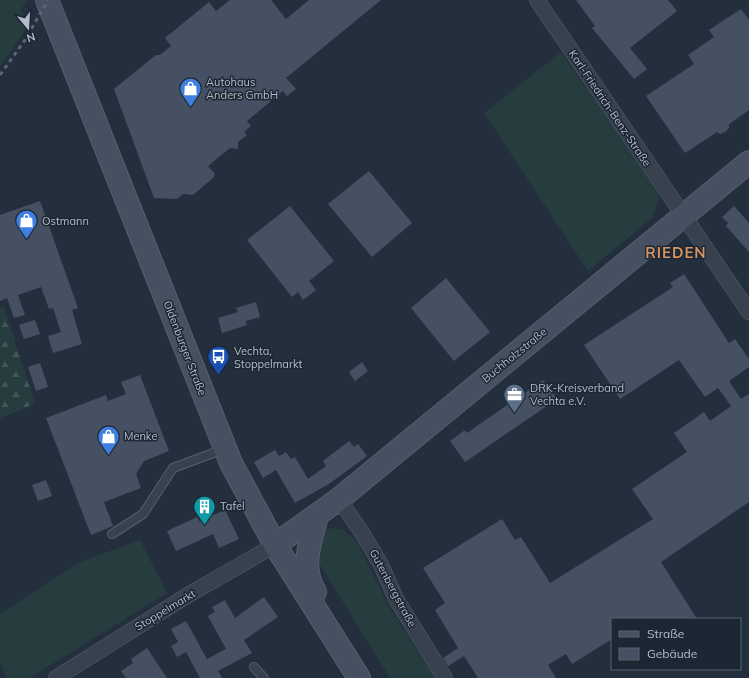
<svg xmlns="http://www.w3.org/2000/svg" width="749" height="678" font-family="Mulish,sans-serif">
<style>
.grass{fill:#263c3f}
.forest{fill:url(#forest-firs)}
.building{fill:#455162}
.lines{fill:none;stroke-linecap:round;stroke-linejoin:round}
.lane-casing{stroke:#565f6c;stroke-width:10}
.street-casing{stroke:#565f6c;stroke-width:16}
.secondary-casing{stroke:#565f6c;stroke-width:24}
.lane{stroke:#38414e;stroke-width:8}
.street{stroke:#38414e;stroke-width:15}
.secondary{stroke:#465061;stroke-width:22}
.rail{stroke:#5a6575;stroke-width:3;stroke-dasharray:4 4;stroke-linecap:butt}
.labels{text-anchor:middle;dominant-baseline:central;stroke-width:3;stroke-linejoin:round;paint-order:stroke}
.poi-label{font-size:11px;fill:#b4bcc9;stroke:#1d2633;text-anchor:start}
.street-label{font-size:11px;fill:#b4bcc9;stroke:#1d2633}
.district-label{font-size:15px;font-weight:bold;letter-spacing:1px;fill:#d59563;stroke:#1d2633}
</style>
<defs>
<pattern id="forest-firs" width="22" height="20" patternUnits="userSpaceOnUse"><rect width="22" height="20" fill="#263c3f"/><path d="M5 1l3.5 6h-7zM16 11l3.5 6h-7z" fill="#435659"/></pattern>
</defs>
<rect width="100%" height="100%" fill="#242f3e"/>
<path class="grass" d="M0,0H28L20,10L29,25L0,67Z
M561,52L660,195L653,217L588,271L484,113Z
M333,528L342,529L356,540L391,610L436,678H390L317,560C317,546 316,531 333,528Z
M140,540L167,593L30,678H7L0,662V614L80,562Z"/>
<path class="forest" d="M4,307L35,404L0,418V308Z"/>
<path class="building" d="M230,0H271L286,19L309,0H381L286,78L296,89L287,96L283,91L247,121L251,126L244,132L247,135L238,142V149L230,148L208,166L215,174L213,178L193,195L183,194L177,199L154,198L114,89L156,55H160L171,46L165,38L209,2L216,11Z
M576,0H668L677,11L630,48L647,69L634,79L592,28L595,26Z
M741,9L749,20V110L729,124V128L725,132L720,134L717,132L685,153L646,96L694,64L688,55L714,37L709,30Z
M369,171L412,223L372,257L328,204Z
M40,201L78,308L72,310L82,344L53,353L48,336L61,332L53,308L49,309L41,287L18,295L25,315L14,318L7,298L0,301V215Z
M290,206L334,261L309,281L316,290L303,300L298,292L292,297L247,240Z
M734,206L749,223V252L726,226L728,223L722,217Z
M684,274L729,343L735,339L749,359V367L729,381L741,399L749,394V502L661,562L697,619H612V639L572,664L566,654L548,665L556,678H478L464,656L448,666L443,658L458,648L435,610L445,603L423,568L502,519L515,540L521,537L550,583L653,519L632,489L687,452L674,433L704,412L710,421L731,406L718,388L705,397L679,360L620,399L584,345L673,287L670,283Z
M446,278L490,332L454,361L411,308Z
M256,302L260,317L246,321L247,325L222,333L218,318L238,312L236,308Z
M35,320L40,334L24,339L19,325Z
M362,362L368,371L355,381L349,372Z
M40,363L48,387L36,391L28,367Z
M140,375L169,451L144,461L136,474L141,488L104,502L113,526L91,535L46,418L106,395L108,401L126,394L121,382Z
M543,380L557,399L465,462L450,441L465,430L467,433Z
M349,441L354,447L358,444L367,456L329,484L295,503L276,470L263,478L254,462L275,450L279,456L286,452L291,459L295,457L308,479L326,466L323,461Z
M46,480L52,496L38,501L32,485Z
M225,510L239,539L219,548L213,534L176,551L167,531L197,517L199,521Z
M264,597L278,617L244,640L252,653L218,671L222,678H200L186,652L177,657L171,646L178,642L171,629L186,621L207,659L226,649L208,616L215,612L212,607L225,600L235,618Z
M147,648L167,678H126L121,671L133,663L131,659Z"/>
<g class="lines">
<defs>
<path id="lane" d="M112,534L143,514L173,468L224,449
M254,667L264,678"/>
<path id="street" d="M537,0L749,312
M339,499L364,536L381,565L396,599L445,678
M56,678L188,595L275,545"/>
<path id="secondary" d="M47,0L231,463L275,545L359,678
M275,545L339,499L749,162
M315,592C300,566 310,544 317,516"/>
</defs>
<use href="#lane" class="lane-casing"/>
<use href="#street" class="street-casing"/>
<use href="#secondary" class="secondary-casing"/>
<use href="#lane" class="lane"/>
<use href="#street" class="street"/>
<use href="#secondary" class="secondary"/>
<path class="rail" d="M0,75L25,40L48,0"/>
</g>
<defs>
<symbol id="shop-pin" viewBox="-11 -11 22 30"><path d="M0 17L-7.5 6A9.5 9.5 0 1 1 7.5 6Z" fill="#3f7fe0" stroke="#1d2633"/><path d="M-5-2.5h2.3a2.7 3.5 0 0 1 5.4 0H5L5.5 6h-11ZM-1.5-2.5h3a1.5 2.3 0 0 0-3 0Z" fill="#fff"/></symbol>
<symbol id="bus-pin" viewBox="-11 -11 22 30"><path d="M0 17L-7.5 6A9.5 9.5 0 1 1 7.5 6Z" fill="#1a4fb4" stroke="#1d2633"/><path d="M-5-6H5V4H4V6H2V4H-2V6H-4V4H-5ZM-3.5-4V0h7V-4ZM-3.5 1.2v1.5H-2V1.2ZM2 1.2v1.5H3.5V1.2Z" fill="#fff"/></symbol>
<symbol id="office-pin" viewBox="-11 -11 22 30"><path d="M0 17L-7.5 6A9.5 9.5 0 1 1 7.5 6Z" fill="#5c6f8a" stroke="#1d2633"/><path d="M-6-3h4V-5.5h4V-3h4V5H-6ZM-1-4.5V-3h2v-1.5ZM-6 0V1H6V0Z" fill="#fff"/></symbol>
<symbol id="building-pin" viewBox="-11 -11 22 30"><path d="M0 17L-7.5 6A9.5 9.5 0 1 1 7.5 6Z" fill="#0f9aa8" stroke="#1d2633"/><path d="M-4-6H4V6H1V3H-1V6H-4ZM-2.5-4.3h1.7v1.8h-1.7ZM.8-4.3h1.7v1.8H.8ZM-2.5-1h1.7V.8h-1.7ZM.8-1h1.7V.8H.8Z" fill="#fff"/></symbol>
</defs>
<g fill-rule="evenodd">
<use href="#shop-pin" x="178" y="76" width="25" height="34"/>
<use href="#shop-pin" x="14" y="208" width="25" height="34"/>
<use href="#bus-pin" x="206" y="344" width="25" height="34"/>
<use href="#office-pin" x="502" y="382" width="25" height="34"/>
<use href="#shop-pin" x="96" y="424" width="25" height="34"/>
<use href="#building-pin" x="192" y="494" width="25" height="34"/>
</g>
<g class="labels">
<g class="poi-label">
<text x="206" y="82">Autohaus<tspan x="206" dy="13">Anders GmbH</tspan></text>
<text x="42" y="221">Ostmann</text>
<text x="234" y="351">Vechta,<tspan x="234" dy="13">Stoppelmarkt</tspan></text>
<text x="530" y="388">DRK-Kreisverband<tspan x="530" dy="13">Vechta e.V.</tspan></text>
<text x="124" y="436">Menke</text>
<text x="220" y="506">Tafel</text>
</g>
<g class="street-label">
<text transform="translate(610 108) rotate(56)">Karl-Friedrich-Benz-Straße</text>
<text transform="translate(185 348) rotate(69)">Oldenburger Straße</text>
<text transform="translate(514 355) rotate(-39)">Buchholzstraße</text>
<text transform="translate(393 588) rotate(62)">Gutenbergstraße</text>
<text transform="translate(165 610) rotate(-31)">Stoppelmarkt</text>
</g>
<g class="district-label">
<text x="676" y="252">RIEDEN</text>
</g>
</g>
<rect x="611" y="618" width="130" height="52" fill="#1d2633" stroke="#59626f"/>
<rect x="619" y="631" width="20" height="6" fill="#465061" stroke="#59626f"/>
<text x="647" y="638" font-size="12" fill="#b4bcc9">Straße</text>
<rect x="619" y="648" width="20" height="12" fill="#455162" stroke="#59626f"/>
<text x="647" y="658" font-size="12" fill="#b4bcc9">Gebäude</text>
<g transform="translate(28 28) rotate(162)" stroke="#1d2633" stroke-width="3" paint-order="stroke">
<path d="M0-3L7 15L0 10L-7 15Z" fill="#b4bcc9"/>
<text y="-6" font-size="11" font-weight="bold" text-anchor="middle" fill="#b4bcc9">N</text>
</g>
</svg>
